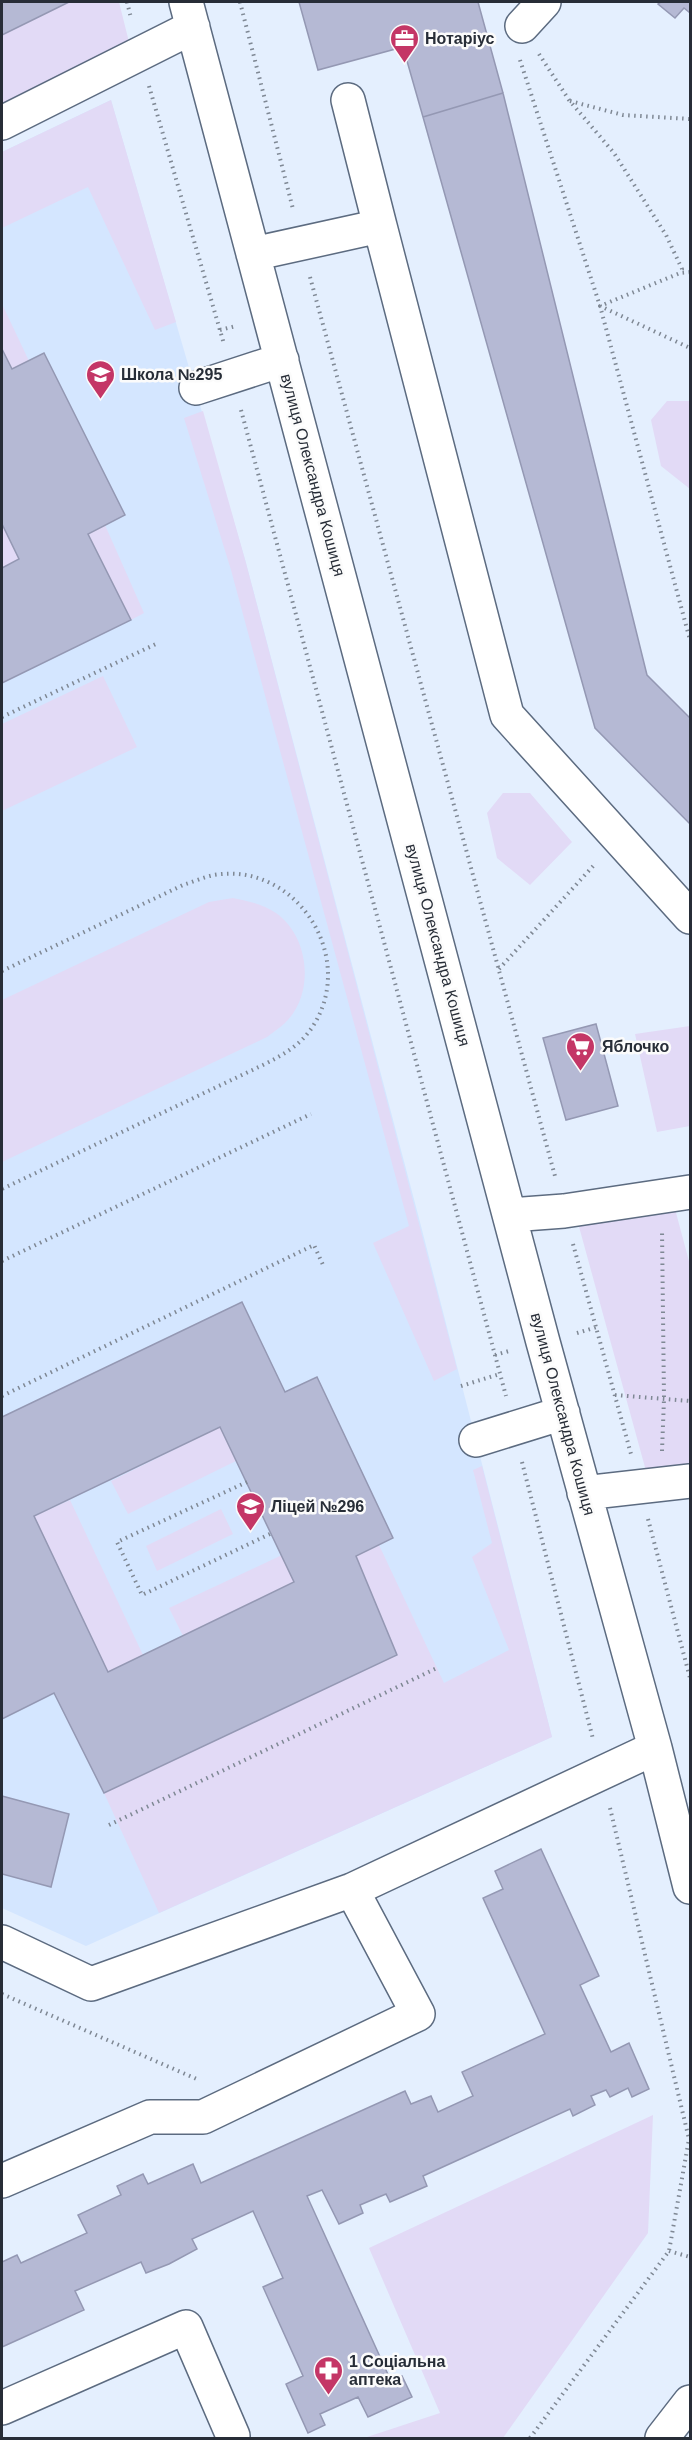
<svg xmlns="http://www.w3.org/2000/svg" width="692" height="2440" font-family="Arial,sans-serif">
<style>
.built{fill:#d4e6ff}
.green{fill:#e2daf6}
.building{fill:#b5b9d4;stroke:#9498b3;stroke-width:1.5;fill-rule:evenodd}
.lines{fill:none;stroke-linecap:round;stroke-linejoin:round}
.minor-casing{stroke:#5c6b80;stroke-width:36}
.path{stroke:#7f8894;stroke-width:4;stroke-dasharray:1.5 4.5;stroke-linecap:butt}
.minor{stroke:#fff;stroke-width:33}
.labels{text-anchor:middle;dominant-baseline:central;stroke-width:5;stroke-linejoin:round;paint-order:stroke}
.poi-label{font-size:16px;font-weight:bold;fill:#272d37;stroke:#fbfbfb;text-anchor:start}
.street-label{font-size:16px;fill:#272d37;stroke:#fbfbfb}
</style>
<rect width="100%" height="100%" fill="#e4effe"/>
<path class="built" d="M111,100L246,563L420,1222L552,1737L86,1946L2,1908V152Z"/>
<path class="green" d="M69,2H119L130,46L2,111V35Z
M111,100L176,322L155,330L88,187L2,228V152Z
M2,304L29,361L12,369L2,349Z
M667,401H690V489L661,466L651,420Z
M203,411L246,563L457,1369L434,1381L373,1243L409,1226L231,570L184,418Z
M105,525L144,613L131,620L88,534Z
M3,526L19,559L2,568V527Z
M103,676L137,747L2,811V724Z
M503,793H530L572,842L530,885L497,858L487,813Z
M233,898C248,901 262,904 276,913C310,937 315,994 285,1023C280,1028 273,1032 267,1037L2,1162V1000L209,902Z
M690,1026V1126L657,1132L635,1034Z
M675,1209L690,1265V1467L646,1471L578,1223Z
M220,1427L236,1461L128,1514L111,1481Z
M482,1466L552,1737L159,1913L104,1793L356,1556L379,1545L444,1683L509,1650L472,1557L492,1543L473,1470Z
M70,1500L143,1655L108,1672L34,1516Z
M221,1509L233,1534L157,1571L146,1546Z
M282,1555L294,1582L183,1636L169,1608Z
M653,2115L648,2233L503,2438H364L440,2413L369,2248Z"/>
<path class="building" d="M2,2H69L2,35Z
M299,2H478L503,93L423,117L403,47L318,70Z
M661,2H690V13L684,8L675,18L658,4Z
M503,93L647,675L690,718V824L595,728L423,117Z
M2,349L12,369L44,353L125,515L88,534L131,620L2,683V568L19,559L2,524Z
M596,1024L618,1106L566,1120L543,1038Z
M242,1302L285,1392L317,1377L393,1538L356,1556L397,1655L104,1793L54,1693L2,1719V1417ZM220,1427L294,1582L108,1672L34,1516Z
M2,1796L69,1814L51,1887L2,1874Z
M541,1849L599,1976L580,1985L611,2052L629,2043L649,2089L632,2097L628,2088L610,2097L606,2090L591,2096L595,2105L573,2116L570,2109L423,2176L427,2186L390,2202L386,2194L360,2205L363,2213L339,2224L322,2190L307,2196L391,2381L402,2376L412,2397L368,2417L358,2397L320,2414L325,2425L308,2433L286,2384L303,2376L263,2287L283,2278L253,2211L192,2239L197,2249L169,2264L146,2273L141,2262L75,2291L84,2310L2,2347V2262L17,2255L21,2263L87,2233L78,2215L121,2195L117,2186L143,2174L148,2184L193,2164L201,2183L405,2091L411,2104L431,2096L438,2112L473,2096L462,2072L545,2034L483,1898L503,1889L495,1871Z"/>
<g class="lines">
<defs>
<path id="minor" d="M186,2L543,1342L655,1748L690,1887
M522,26L544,2
M348,100L380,226
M2,123L193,27
M253,254L380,226L507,715L690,917
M196,388L282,360
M510,1215L564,1211L690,1192
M476,1440L563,1413
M584,1493L690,1481
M2,1942L91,1984L352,1890L655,1748
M2,2181L150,2117H203L418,2014L352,1890
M2,2408L186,2327L233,2436
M662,2438L690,2402"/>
</defs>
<use href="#minor" class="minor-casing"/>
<path class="path" d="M127,2L131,18
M240,2L293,209
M539,54L569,100L614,153L666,235L682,269L680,273
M520,60L600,306L690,640
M149,86L224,344
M570,101L623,115L690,119
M690,272L680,273L600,306L690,348
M310,277L555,1176
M220,330L236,326
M241,410L506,1396
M2,717L158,643
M499,969L595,864
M2,971L183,885C193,882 204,877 214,875C295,861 358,956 313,1026C301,1045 283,1055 263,1065L2,1189
M573,1244L631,1454
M2,1261L311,1114
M577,1333L597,1327
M495,1355L509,1351
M461,1386L500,1374
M615,1395L690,1401
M2,1396L314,1245L323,1265
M662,1451L664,1399L662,1230
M522,1462L593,1739
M247,1482L117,1542L142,1595L272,1533
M648,1519L690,1678
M610,1808L689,2139
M109,1825L437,1668
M2,1994L199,2080
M669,2251L690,2257
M530,2438L669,2251L689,2139"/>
<use href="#minor" class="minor"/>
</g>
<defs>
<symbol id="office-pin" viewBox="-11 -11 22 30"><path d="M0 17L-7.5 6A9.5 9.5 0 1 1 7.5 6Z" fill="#c43666" stroke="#fbfbfb"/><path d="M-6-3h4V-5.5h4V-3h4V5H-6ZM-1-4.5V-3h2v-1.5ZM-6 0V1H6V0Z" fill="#fff"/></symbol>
<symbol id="school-pin" viewBox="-11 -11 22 30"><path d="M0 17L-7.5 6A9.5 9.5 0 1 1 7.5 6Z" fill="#c43666" stroke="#fbfbfb"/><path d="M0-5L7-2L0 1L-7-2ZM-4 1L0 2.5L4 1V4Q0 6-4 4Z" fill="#fff"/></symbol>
<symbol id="supermarket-pin" viewBox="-11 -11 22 30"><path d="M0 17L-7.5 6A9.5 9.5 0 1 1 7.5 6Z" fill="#c43666" stroke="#fbfbfb"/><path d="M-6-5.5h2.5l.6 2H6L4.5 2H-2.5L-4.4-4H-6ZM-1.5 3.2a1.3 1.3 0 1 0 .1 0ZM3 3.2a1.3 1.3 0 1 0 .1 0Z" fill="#fff"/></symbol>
<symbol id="pharmacy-pin" viewBox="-11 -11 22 30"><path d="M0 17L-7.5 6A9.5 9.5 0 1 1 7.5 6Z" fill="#c43666" stroke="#fbfbfb"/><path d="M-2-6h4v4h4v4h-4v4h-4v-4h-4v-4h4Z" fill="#fff"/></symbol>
</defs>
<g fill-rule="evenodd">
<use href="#office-pin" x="388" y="22" width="33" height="45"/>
<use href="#school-pin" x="84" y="358" width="33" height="45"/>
<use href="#supermarket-pin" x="564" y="1030" width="33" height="45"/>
<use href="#school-pin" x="234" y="1490" width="33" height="45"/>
<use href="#pharmacy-pin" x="312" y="2354" width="33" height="45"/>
</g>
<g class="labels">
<g class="poi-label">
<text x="425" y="38">Нотаріус</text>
<text x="121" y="374">Школа №295</text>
<text x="602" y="1046">Яблочко</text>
<text x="271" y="1506">Ліцей №296</text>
<text x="349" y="2361">1 Соціальна<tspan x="349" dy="18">аптека</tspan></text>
</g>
<g class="street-label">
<text transform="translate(313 475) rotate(75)">вулиця Олександра Кошиця</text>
<text transform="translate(438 945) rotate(75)">вулиця Олександра Кошиця</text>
<text transform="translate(563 1414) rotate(75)">вулиця Олександра Кошиця</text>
</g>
</g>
<rect width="692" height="2440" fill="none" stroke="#272d37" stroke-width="6"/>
</svg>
